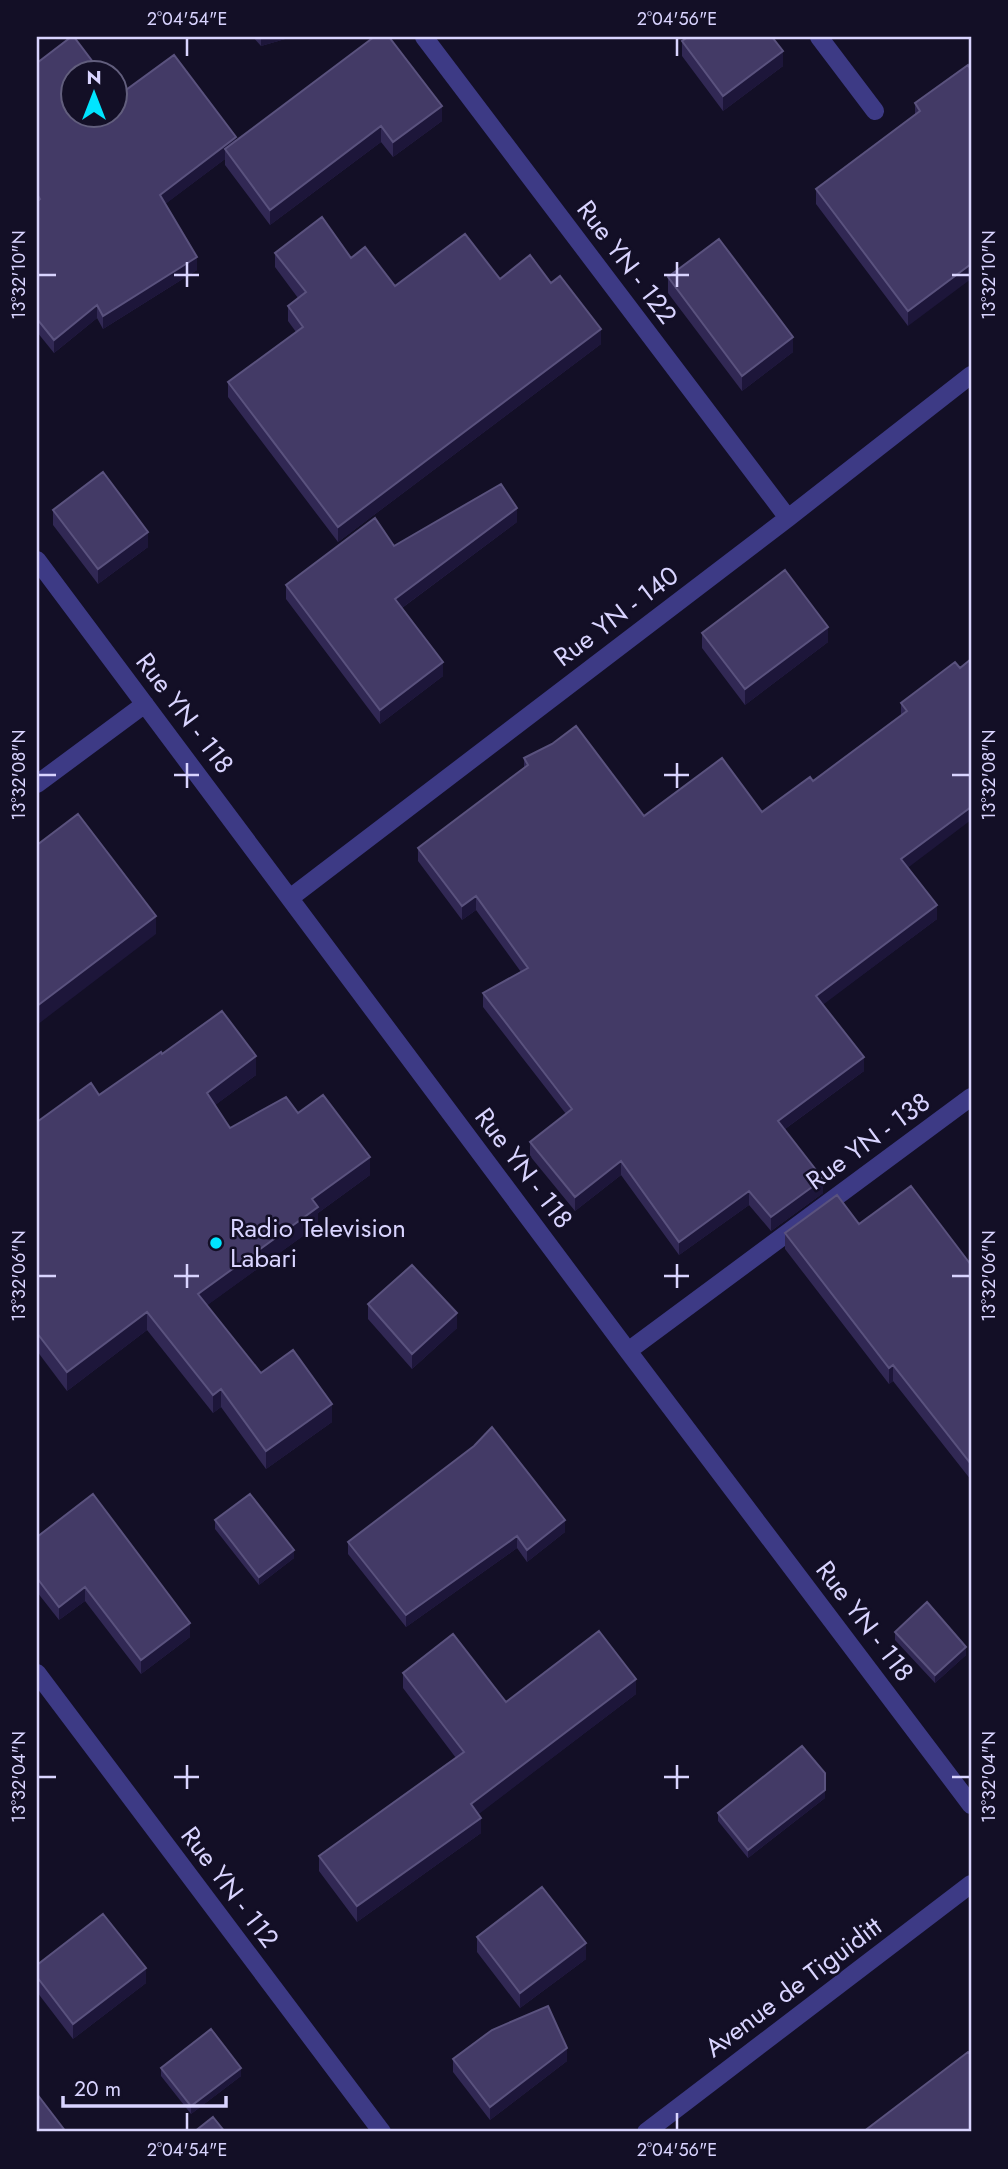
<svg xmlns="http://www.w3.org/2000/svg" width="1008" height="2169" font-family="Jost,sans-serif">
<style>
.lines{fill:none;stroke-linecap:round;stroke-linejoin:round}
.street{stroke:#3d3a85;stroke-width:18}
.wall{fill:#312854}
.shaded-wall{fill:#1d163a}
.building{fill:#433a66;stroke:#5a527e;stroke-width:2}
.ticks{fill:none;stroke:#d9d4ff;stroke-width:2.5}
.poi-dot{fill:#00e5ff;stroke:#130f26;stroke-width:2.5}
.labels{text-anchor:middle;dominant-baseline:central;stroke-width:5;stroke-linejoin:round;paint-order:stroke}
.street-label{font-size:26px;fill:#d9d4ff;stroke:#130f26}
.poi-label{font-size:26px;fill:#d9d4ff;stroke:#130f26;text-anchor:start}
.neatline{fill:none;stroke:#d9d4ff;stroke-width:2.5}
.ticks-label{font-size:18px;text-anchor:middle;fill:#d9d4ff}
</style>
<rect width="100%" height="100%" fill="#130f26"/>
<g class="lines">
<path class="street" d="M424,37L788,518
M819,37L875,111
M37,560L628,1351L971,1805
M37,784L145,704
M290,898L788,518L971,375
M628,1351L971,1097
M37,1673L382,2132
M646,2132L971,1884"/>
</g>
<path class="wall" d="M253,37H292L261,46Z
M682,41L783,66L723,111L682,56Z
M37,63L236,141L442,121L393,157L381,142L270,225L225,165V159L165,204L197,270L103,329L97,318L54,353L37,332Z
M968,65L908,326L816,204V189L915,116V103Z
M275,253L351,258L395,286L500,279L551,283L601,344L338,542L228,397V382L296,332L288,321V306L298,298L275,267Z
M668,277L793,352L742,391L668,293Z
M53,510L148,547L98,584L53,525Z
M517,522L402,608L443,676L380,724L286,599V585L394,546Z
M702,633L828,642L745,705L702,648Z
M955,662L908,868L937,919L823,1004L864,1071L785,1129L823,1193L771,1231L749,1205L679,1255L621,1175L575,1211L530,1156V1142L566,1114L483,1007V993L521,972L476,910L462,920L418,861V848L524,768V758L644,816L762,812L813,781L901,716V703Z
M162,1054L256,1075L215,1105L230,1128L298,1113L370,1175L318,1213V1225L207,1305L261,1373L332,1422L266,1469L221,1407L213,1413L147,1330L67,1391L37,1351V1122L99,1095Z
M859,1224L971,1265V1480L893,1381L889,1384L785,1249V1233Z
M368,1304L457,1328L412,1369L368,1319Z
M215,1520L294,1558L259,1585L215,1529Z
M565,1532L527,1562L517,1548L406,1627L348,1554V1542Z
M37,1537L190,1637L141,1674L85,1601L59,1620L37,1592Z
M895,1632L966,1655L935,1683L895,1640Z
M403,1673L506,1702L636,1694L478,1814L481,1833L357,1922L319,1871V1856L456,1758L403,1688Z
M825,1798L748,1858L718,1821V1813Z
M477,1937L586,1959L520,2008L477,1952Z
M37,1965L146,1983L73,2039L37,1992Z
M453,2059L567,2061L490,2120L453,2072Z
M161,2068L241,2076L191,2114L161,2076Z"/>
<path class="shaded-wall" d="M261,37H292L261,46Z
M783,51V66L723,111V96Z
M442,106V121L393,157V142Z
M381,126V142L270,225V210Z
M236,137V150L225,149V159L160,208V195Z
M197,257V270L103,329V316Z
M971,264V279L908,326V311Z
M97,305V318L54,353V340Z
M601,329V344L338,542V527Z
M793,337V352L742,391V376Z
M517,508V522L395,613V599Z
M148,532V547L98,584V569Z
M828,627V642L745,705V689Z
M443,662V676L380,724V710Z
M971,807V820L901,873V859Z
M476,896V910L462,920V906Z
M937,905V919L816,1010V996Z
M156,916V934L37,1025V1006Z
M256,1056V1075L207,1111V1093Z
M864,1057V1071L778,1134V1121Z
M370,1157V1175L318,1213V1225L198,1312V1294L312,1199Z
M621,1161V1175L575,1211V1197Z
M823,1179V1193L771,1231V1217Z
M749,1191V1205L679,1255V1242Z
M147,1312V1330L67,1391V1372Z
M457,1313V1328L412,1369V1354Z
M893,1365V1381L889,1384V1368Z
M221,1389V1407L213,1413V1395Z
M332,1404V1422L266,1469V1451Z
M565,1520V1532L527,1562V1550Z
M517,1536V1548L406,1627V1615Z
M294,1550V1558L259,1585V1577Z
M85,1587V1601L59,1620V1607Z
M190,1623V1637L141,1674V1660Z
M966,1647V1655L935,1683V1675Z
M636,1679V1694L471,1820V1804Z
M825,1790V1798L748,1858V1850Z
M481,1818V1833L357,1922V1906Z
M586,1943V1959L520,2008V1993Z
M146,1968V1983L73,2039V2024Z
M567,2048V2061L490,2120V2107Z
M241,2068V2076L191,2114V2106Z"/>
<path class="building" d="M71,37H74L102,74H74V116H116V91L119,95L174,55L236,137L160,195L197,257L103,316L97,305L54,340L37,319V202L40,199L37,194V63Z
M374,37H389L442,106L393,142L381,126L270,210L225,149Z
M688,37H772L783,51L723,96L682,41Z
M968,65L971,70V264L908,311L816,189L920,111L915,103Z
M322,217L351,258L365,247L395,286L465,234L500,279L530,255L551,283L560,276L601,329L338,527L228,382L303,327L288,306L306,292L275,253Z
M719,239L793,337L742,376L668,277Z
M103,472L148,532L98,569L53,510Z
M501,484L517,508L395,599L443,662L380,710L286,585L375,518L394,546Z
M785,570L828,627L745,689L702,633Z
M971,659V807L901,859L937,905L816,996L864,1057L778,1121L823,1179L771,1217L749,1191L679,1242L621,1161L575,1197L530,1142L572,1109L483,993L528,968L476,896L462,906L418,848L528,765L524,758L552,744L576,726L644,816L722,758L762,812L810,777L813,781L907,711L901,703L955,662L960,668Z
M78,814L156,916L37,1006V845Z
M222,1011L256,1056L207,1093L230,1128L286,1097L298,1113L323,1095L370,1157L312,1199L318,1207L198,1294L261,1373L293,1350L332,1404L266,1451L221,1389L213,1395L147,1312L67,1372L37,1333V1122L91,1083L99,1095L161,1052L162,1054Z
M911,1186L971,1265V1464L893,1365L889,1368L785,1233L837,1195L859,1224Z
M412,1265L457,1313L412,1354L368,1304Z
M492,1427L565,1520L527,1550L517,1536L406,1615L348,1542L474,1446Z
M93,1494L190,1623L141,1660L85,1587L59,1607L37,1578V1537Z
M250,1494L294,1550L259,1577L215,1520Z
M927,1602L966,1647L935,1675L895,1632Z
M599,1631L636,1679L471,1804L481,1818L357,1906L319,1856L464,1752L403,1673L453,1634L506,1702Z
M802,1746L825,1773V1790L748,1850L718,1813Z
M542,1887L586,1943L520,1993L477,1937Z
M103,1914L146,1968L73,2024L37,1977V1965Z
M548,2006L567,2048L490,2107L453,2059L492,2030Z
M211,2029L241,2068L191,2106L161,2068Z
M968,2052L971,2055V2132H863Z
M37,2094L66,2132H37Z
M213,2117L225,2132H194Z"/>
<path class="ticks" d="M187,38V56M677,38V56M187,262V287M677,262V287M38,275H56M174,275H199M664,275H689M952,275H970M187,763V788M677,763V788M38,775H56M174,775H199M664,775H689M952,775H970M187,1264V1288M677,1264V1288M38,1276H56M174,1276H199M664,1276H689M952,1276H970M187,1765V1789M677,1765V1789M38,1777H56M174,1777H199M664,1777H689M952,1777H970M187,2113V2130M677,2113V2130"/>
<circle class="poi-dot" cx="216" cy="1243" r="7"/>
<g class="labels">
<g class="street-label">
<text transform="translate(627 262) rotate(53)">Rue YN - 122</text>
<text transform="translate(616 616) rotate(-37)">Rue YN - 140</text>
<text transform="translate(185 713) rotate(53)">Rue YN - 118</text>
<text transform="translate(868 1141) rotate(-36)">Rue YN - 138</text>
<text transform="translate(524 1168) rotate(53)">Rue YN - 118</text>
<text transform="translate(865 1621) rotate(53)">Rue YN - 118</text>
<text transform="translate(230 1887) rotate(53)">Rue YN - 112</text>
<text transform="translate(793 1987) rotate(-37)">Avenue de Tiguiditt</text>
</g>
<g class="poi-label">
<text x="230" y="1228">Radio Television<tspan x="230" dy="30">Labari</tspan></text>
</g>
</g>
<rect width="1008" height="2169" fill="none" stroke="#130f26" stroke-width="77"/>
<g transform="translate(94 94)"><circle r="33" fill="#130f26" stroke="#625e7d" stroke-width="2"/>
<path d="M0-5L12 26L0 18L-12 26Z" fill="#00e5ff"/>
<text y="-10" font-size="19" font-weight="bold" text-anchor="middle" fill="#d9d4ff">N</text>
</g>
<path d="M63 2096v10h163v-10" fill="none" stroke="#d9d4ff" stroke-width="3.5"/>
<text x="74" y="2096" font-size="21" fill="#d9d4ff" stroke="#130f26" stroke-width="5" paint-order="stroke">20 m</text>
<rect x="38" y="38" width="932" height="2092" class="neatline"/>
<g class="ticks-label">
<text x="187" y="25">2°04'54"E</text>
<text x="677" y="25">2°04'56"E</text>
<text transform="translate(19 275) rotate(-90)" y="6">13°32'10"N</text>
<text transform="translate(989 275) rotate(-90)" y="6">13°32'10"N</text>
<text transform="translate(19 775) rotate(-90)" y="6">13°32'08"N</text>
<text transform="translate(989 775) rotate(-90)" y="6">13°32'08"N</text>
<text transform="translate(19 1276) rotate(-90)" y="6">13°32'06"N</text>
<text transform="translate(989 1276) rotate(-90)" y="6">13°32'06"N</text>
<text transform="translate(19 1777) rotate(-90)" y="6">13°32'04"N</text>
<text transform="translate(989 1777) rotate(-90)" y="6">13°32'04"N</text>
<text x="187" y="2156">2°04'54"E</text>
<text x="677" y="2156">2°04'56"E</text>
</g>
</svg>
